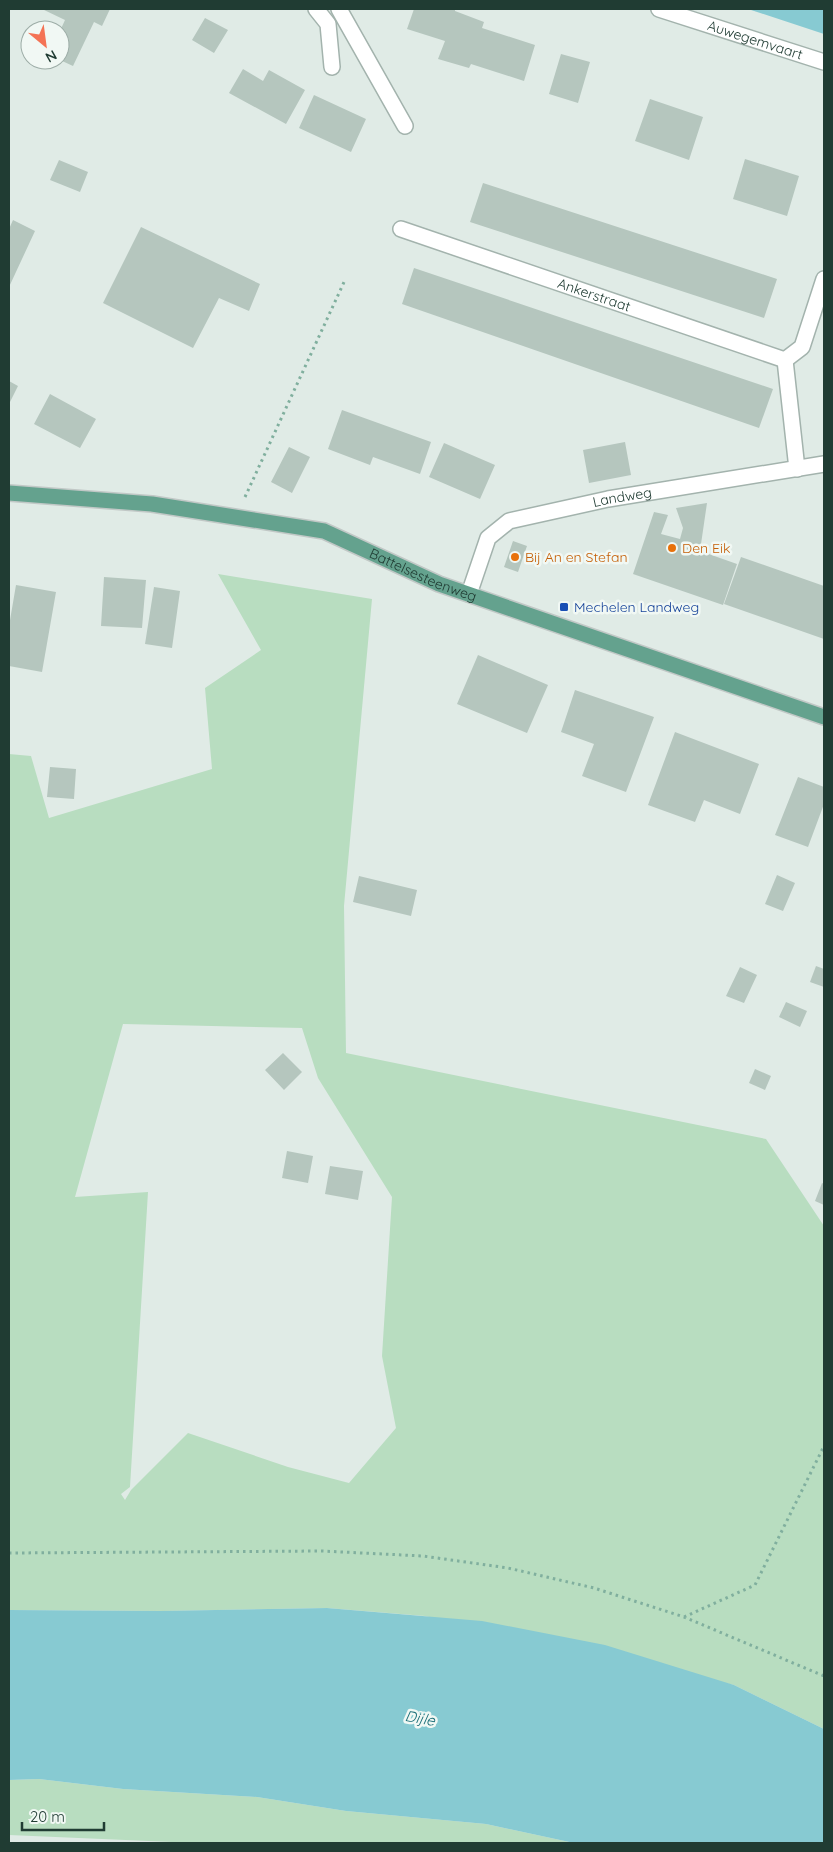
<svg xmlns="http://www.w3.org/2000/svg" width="833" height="1852" font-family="Quicksand,sans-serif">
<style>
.green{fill:#b8ddc0;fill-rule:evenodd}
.water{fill:#87cad2}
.building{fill:#b5c6be}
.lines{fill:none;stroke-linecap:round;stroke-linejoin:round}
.minor-casing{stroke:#a3b3ad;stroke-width:18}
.major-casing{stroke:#c1c8c6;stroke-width:18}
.path{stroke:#80af9e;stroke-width:3;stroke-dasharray:2.5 4;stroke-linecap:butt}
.minor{stroke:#fff;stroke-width:15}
.major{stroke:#64a28e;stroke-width:15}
.food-dot{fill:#e8710a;stroke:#f1f8f4;stroke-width:2}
.transit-dot{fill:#1a4fb4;stroke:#f1f8f4;stroke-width:2}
.labels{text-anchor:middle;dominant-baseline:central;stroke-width:5;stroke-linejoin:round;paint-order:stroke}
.street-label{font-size:14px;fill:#203c33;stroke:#f1f8f4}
.food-label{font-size:14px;fill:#c56008;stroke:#f1f8f4;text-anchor:start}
.transit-label{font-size:14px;fill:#164399;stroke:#f1f8f4;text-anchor:start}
.water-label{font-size:15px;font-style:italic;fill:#1a6e78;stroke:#f1f8f4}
</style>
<rect width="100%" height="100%" fill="#e0ebe6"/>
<path class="green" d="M218,574L372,599L344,906L346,1053L766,1139L824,1226V1729L734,1685L425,1616L327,1608L163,1611L9,1610V754L31,756L49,818L212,769L205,688L261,650ZM123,1024L302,1028L318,1078L392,1197L382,1356L396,1428L349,1483L288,1467L188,1433L131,1490L125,1500L121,1494L130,1487L148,1192L75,1197Z
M39,1779L123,1789L257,1797L346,1811L486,1824L574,1843H195L9,1835V1780Z"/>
<path class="water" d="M748,9H824V34Z
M327,1608L482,1621L605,1645L734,1685L824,1729V1843H574L486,1824L346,1811L257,1797L123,1789L39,1779L9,1780V1610L161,1611Z"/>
<path class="building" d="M42,9H110L102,26L94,22L73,66L60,60V31L65,20Z
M414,9H455V11L484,22L482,28L535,45L524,81L471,64L469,68L438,59L445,41L407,29Z
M205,18L228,30L214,53L192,40Z
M561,54L590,62L578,103L549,94Z
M243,69L263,81L269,70L305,90L286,124L229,93Z
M314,95L366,119L351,152L299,128Z
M650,99L703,117L689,160L635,141Z
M745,159L799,176L787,216L733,199Z
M59,160L88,172L80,192L50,180Z
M483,183L777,279L764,318L470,222Z
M13,220L35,231L9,287V229Z
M141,227L260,284L249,311L219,298L193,348L103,303Z
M414,268L773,389L759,428L402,304Z
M9,381L18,386L9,404Z
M50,394L96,419L80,448L34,424Z
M342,410L431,442L420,474L373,457L370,465L328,449Z
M625,442L631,475L589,483L583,450Z
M444,443L495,465L480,499L429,477Z
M289,447L310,457L292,493L271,482Z
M707,503L701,544L703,552L737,564L723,605L633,574L654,512L668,515L661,534L680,539L683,528L676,508Z
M513,541L527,546L518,572L504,567Z
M741,557L824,586V639L724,604Z
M104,577L146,580L142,628L101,626Z
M16,585L56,592L42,672L9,666V626Z
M154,587L180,591L172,648L145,644Z
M478,655L548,685L527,733L457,704Z
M575,690L654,717L626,792L582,776L594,744L561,732Z
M675,732L759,764L740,814L704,800L695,822L648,805Z
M50,767L76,769L74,799L47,797Z
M798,777L824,787V804L808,847L775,835Z
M777,875L795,883L783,911L765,904Z
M359,876L417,890L411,916L353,902Z
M816,966L824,969V987L810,982Z
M740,967L757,975L744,1003L726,996Z
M786,1002L807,1011L800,1027L779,1017Z
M283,1053L302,1072L284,1090L265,1070Z
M755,1069L771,1076L765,1090L749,1083Z
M287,1151L313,1156L308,1183L282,1178Z
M330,1166L363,1171L358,1200L325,1194Z
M822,1183L824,1184V1205L815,1201Z"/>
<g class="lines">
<defs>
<g id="minor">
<path d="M316,9L328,24L332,67"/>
<path d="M339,9L405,126"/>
<path id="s1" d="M659,9L824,62"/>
<path id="s2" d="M401,229L785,360L797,469"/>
<path d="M785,360L802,347L824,279"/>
<path id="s3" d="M469,594L488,538L509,521L608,499L824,464"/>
</g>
<g id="major">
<path id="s4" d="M9,493L152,504L324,531L439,584L824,717"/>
</g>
</defs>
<use href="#minor" class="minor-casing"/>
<use href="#major" class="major-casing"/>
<path class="path" d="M245,497L345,280
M9,1553L322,1551L423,1556L508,1568L594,1588L684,1617L824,1676
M684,1617L755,1585L824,1446"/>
<use href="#minor" class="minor"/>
<use href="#major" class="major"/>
</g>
<g class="food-dot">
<circle cx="672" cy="548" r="5"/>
<circle cx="515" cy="557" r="5"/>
</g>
<rect class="transit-dot" x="559" y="602" width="10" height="10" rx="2.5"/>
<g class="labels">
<g class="street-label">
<text stroke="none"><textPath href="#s1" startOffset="101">Auwegemvaart</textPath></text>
<text stroke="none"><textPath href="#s2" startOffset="204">Ankerstraat</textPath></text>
<text stroke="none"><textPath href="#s3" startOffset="202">Landweg</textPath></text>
<text stroke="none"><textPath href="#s4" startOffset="426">Battelsesteenweg</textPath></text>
</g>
<g class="food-label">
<text x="682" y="548">Den Eik</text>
<text x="525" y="557">Bij An en Stefan</text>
</g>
<g class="transit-label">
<text x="574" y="607">Mechelen Landweg</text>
</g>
<g class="water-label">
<text transform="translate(420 1718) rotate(10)">Dijle</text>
</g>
</g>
<rect width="833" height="1852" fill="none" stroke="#203c33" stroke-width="20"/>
<g transform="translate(45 45) rotate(151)"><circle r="24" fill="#f1f8f4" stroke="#9dada7"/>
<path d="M0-4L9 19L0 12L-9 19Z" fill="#f47355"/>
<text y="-8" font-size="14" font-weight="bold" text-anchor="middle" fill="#203c33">N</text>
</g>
<path d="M22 1822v8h82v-8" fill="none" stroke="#203c33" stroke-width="2.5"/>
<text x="30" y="1822" font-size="15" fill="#203c33" stroke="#f1f8f4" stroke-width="4" paint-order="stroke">20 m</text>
</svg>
